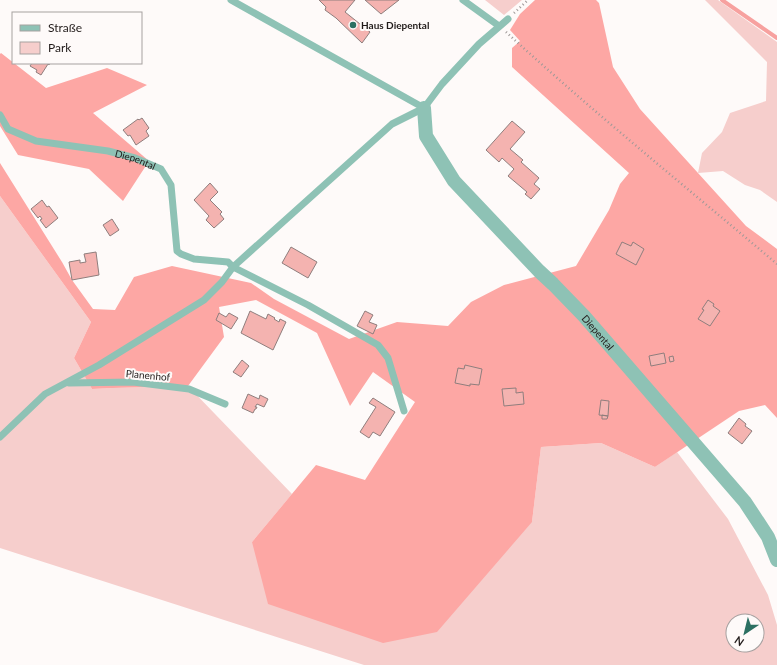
<svg xmlns="http://www.w3.org/2000/svg" width="777" height="665" font-family="Lato,sans-serif">
<style>
.green{fill:#f6cecc;fill-rule:evenodd}
.forest{fill:#fda7a4}
.lines{fill:none;stroke-linecap:round;stroke-linejoin:round}
.stream{stroke:#f7a19f;stroke-width:4}
.building{fill:#f4b3b0;stroke:#8f7e7d}
.path{stroke:#9e9998;stroke-width:2.5;stroke-dasharray:1 3;stroke-linecap:butt}
.service{stroke:#8ec2b5;stroke-width:7}
.minor{stroke:#8ec2b5;stroke-width:14}
.poi-dot{fill:#2c7062;stroke:#fefaf9;stroke-width:1.5}
.labels{text-anchor:middle;dominant-baseline:central;stroke-width:4;stroke-linejoin:round;paint-order:stroke}
.poi-label{font-size:10px;font-weight:bold;fill:#211b1a;stroke:#fefaf9;text-anchor:start}
.street-label{font-size:10px;fill:#211b1a;stroke:#fefaf9}
</style>
<rect width="100%" height="100%" fill="#fefaf9"/>
<path class="green" d="M485,0H522L504,15Z
M705,0H718L777,42V202L760,190L745,185L723,171L698,173L702,153L722,132L730,113L766,101L767,62Z
M0,196L91,322L74,358L92,389L113,388L188,386L292,494L252,542L532,522L541,447L601,443L655,467L677,452L728,519L768,595L777,625V665H364L0,548ZM733,621H757V645H733Z"/>
<path class="forest" d="M535,0H596L599,3L613,67L640,109L746,226L777,249V418L765,405L739,411L655,467L601,443L541,447L532,522L437,632L383,643L268,604L252,542L316,465L365,480L415,402L373,372L350,406L317,333L256,300L219,307L224,337L188,386L113,388L92,389L74,358L91,322L0,196V163L62,262L72,280L93,309L115,310L134,277L172,266L251,283L274,299L349,339L397,322L448,326L471,302L504,285L576,266L609,210L620,184L629,173L512,67V48L520,41L510,30L520,14Z
M1,53L46,88L107,68L147,85L93,113L149,161L123,201L89,169L18,155L0,126V54Z"/>
<g class="lines">
<path class="stream" d="M722,0L777,38"/>
</g>
<path class="building" d="M319,0H355L345,12L370,32L362,43L336,18L325,10L326,7Z
M365,0H399L381,14Z
M32,63H50L49,65L48,64L41,75L36,72L37,70L30,66Z
M142,118L149,128L146,131L149,136L136,145L130,135L128,136L123,130L138,119L139,120Z
M512,121L525,132L510,149L523,160L521,162L539,178L534,184L540,189L531,199L525,194L527,192L508,176L514,169L502,158L499,162L486,150Z
M210,183L218,192L210,200L222,212L220,214L224,219L214,228L206,220L209,216L194,200Z
M42,200L47,207L49,206L58,218L46,228L40,220L42,219L40,216L38,218L31,209Z
M112,219L119,230L110,236L103,225Z
M622,242L631,246L633,242L644,249L636,265L616,254Z
M291,247L317,262L308,278L282,263Z
M96,252L99,275L72,280L69,262L80,260V263L86,262L84,254Z
M708,300L714,304L713,306L720,311L710,326L698,319L704,310L702,309Z
M250,311L266,319L268,314L275,318L274,319L279,322L280,319L286,322L273,350L241,333Z
M365,311L373,315L369,322L377,325L373,334L357,326Z
M219,313L226,317L229,313L238,318L231,329L216,320Z
M664,353L666,363L651,366L649,356Z
M673,356L674,361L670,362L669,357Z
M242,360L249,366L241,377L233,372Z
M465,365L482,369L479,385L470,384V386L455,383L458,368L464,369Z
M516,388V393L523,392L524,404L504,406L502,389Z
M248,394L259,399L260,395L268,399L264,407L257,404L255,407H257L256,409H255L253,413L242,408Z
M373,398L395,412L380,436L373,432L369,438L360,432L376,407L369,403Z
M601,400L609,401L608,416L599,415Z
M602,415L608,416L607,419H602Z
M739,418L746,424L745,426L752,431L742,444L728,433Z"/>
<g class="lines">
<path class="path" d="M514,13L528,0
M506,32C593,112 686,187 777,264"/>
<g class="service">
<path d="M231,0L424,108"/>
<path d="M463,0L499,26"/>
<path id="s1" d="M0,115L8,129L36,141L108,151L135,158L161,169L171,185L177,251L181,254L194,259L228,262L233,267L308,305L378,345L388,358L404,411"/>
<path d="M69,383L133,382L189,389L225,404"/>
<path d="M0,437L45,394L99,365L204,300L222,282L233,267L392,124L424,108L442,84L479,44L508,19"/>
</g>
<path class="minor" id="s2" d="M424,108L426,136L454,181L539,271L553,284L584,316L745,502L768,537L777,560"/>
</g>
<circle class="poi-dot" cx="353" cy="25" r="4"/>
<g class="labels">
<g class="poi-label">
<text x="361" y="25">Haus Diepental</text>
</g>
<g class="street-label">
<text stroke="none"><textPath href="#s1" startOffset="148">Diepental</textPath></text>
<text stroke="none"><textPath href="#s2" startOffset="290">Diepental</textPath></text>
<text transform="translate(148 375) rotate(5)">Planenhof</text>
</g>
</g>
<rect x="12" y="12" width="130" height="52" fill="#fefaf9" stroke="#a6a1a0"/>
<rect x="20" y="25" width="20" height="6" fill="#8ec2b5" stroke="#a6a1a0"/>
<text x="48" y="32" font-size="12" fill="#211b1a">Straße</text>
<rect x="20" y="42" width="20" height="12" fill="#f6cecc" stroke="#a6a1a0"/>
<text x="48" y="52" font-size="12" fill="#211b1a">Park</text>
<g transform="translate(745 633) rotate(215)"><circle r="19" fill="#fefaf9" stroke="#a6a1a0"/>
<path d="M0-3L7 15L0 10L-7 15Z" fill="#2c7062"/>
<text y="-6" font-size="11" font-weight="bold" text-anchor="middle" fill="#211b1a">N</text>
</g>
</svg>
